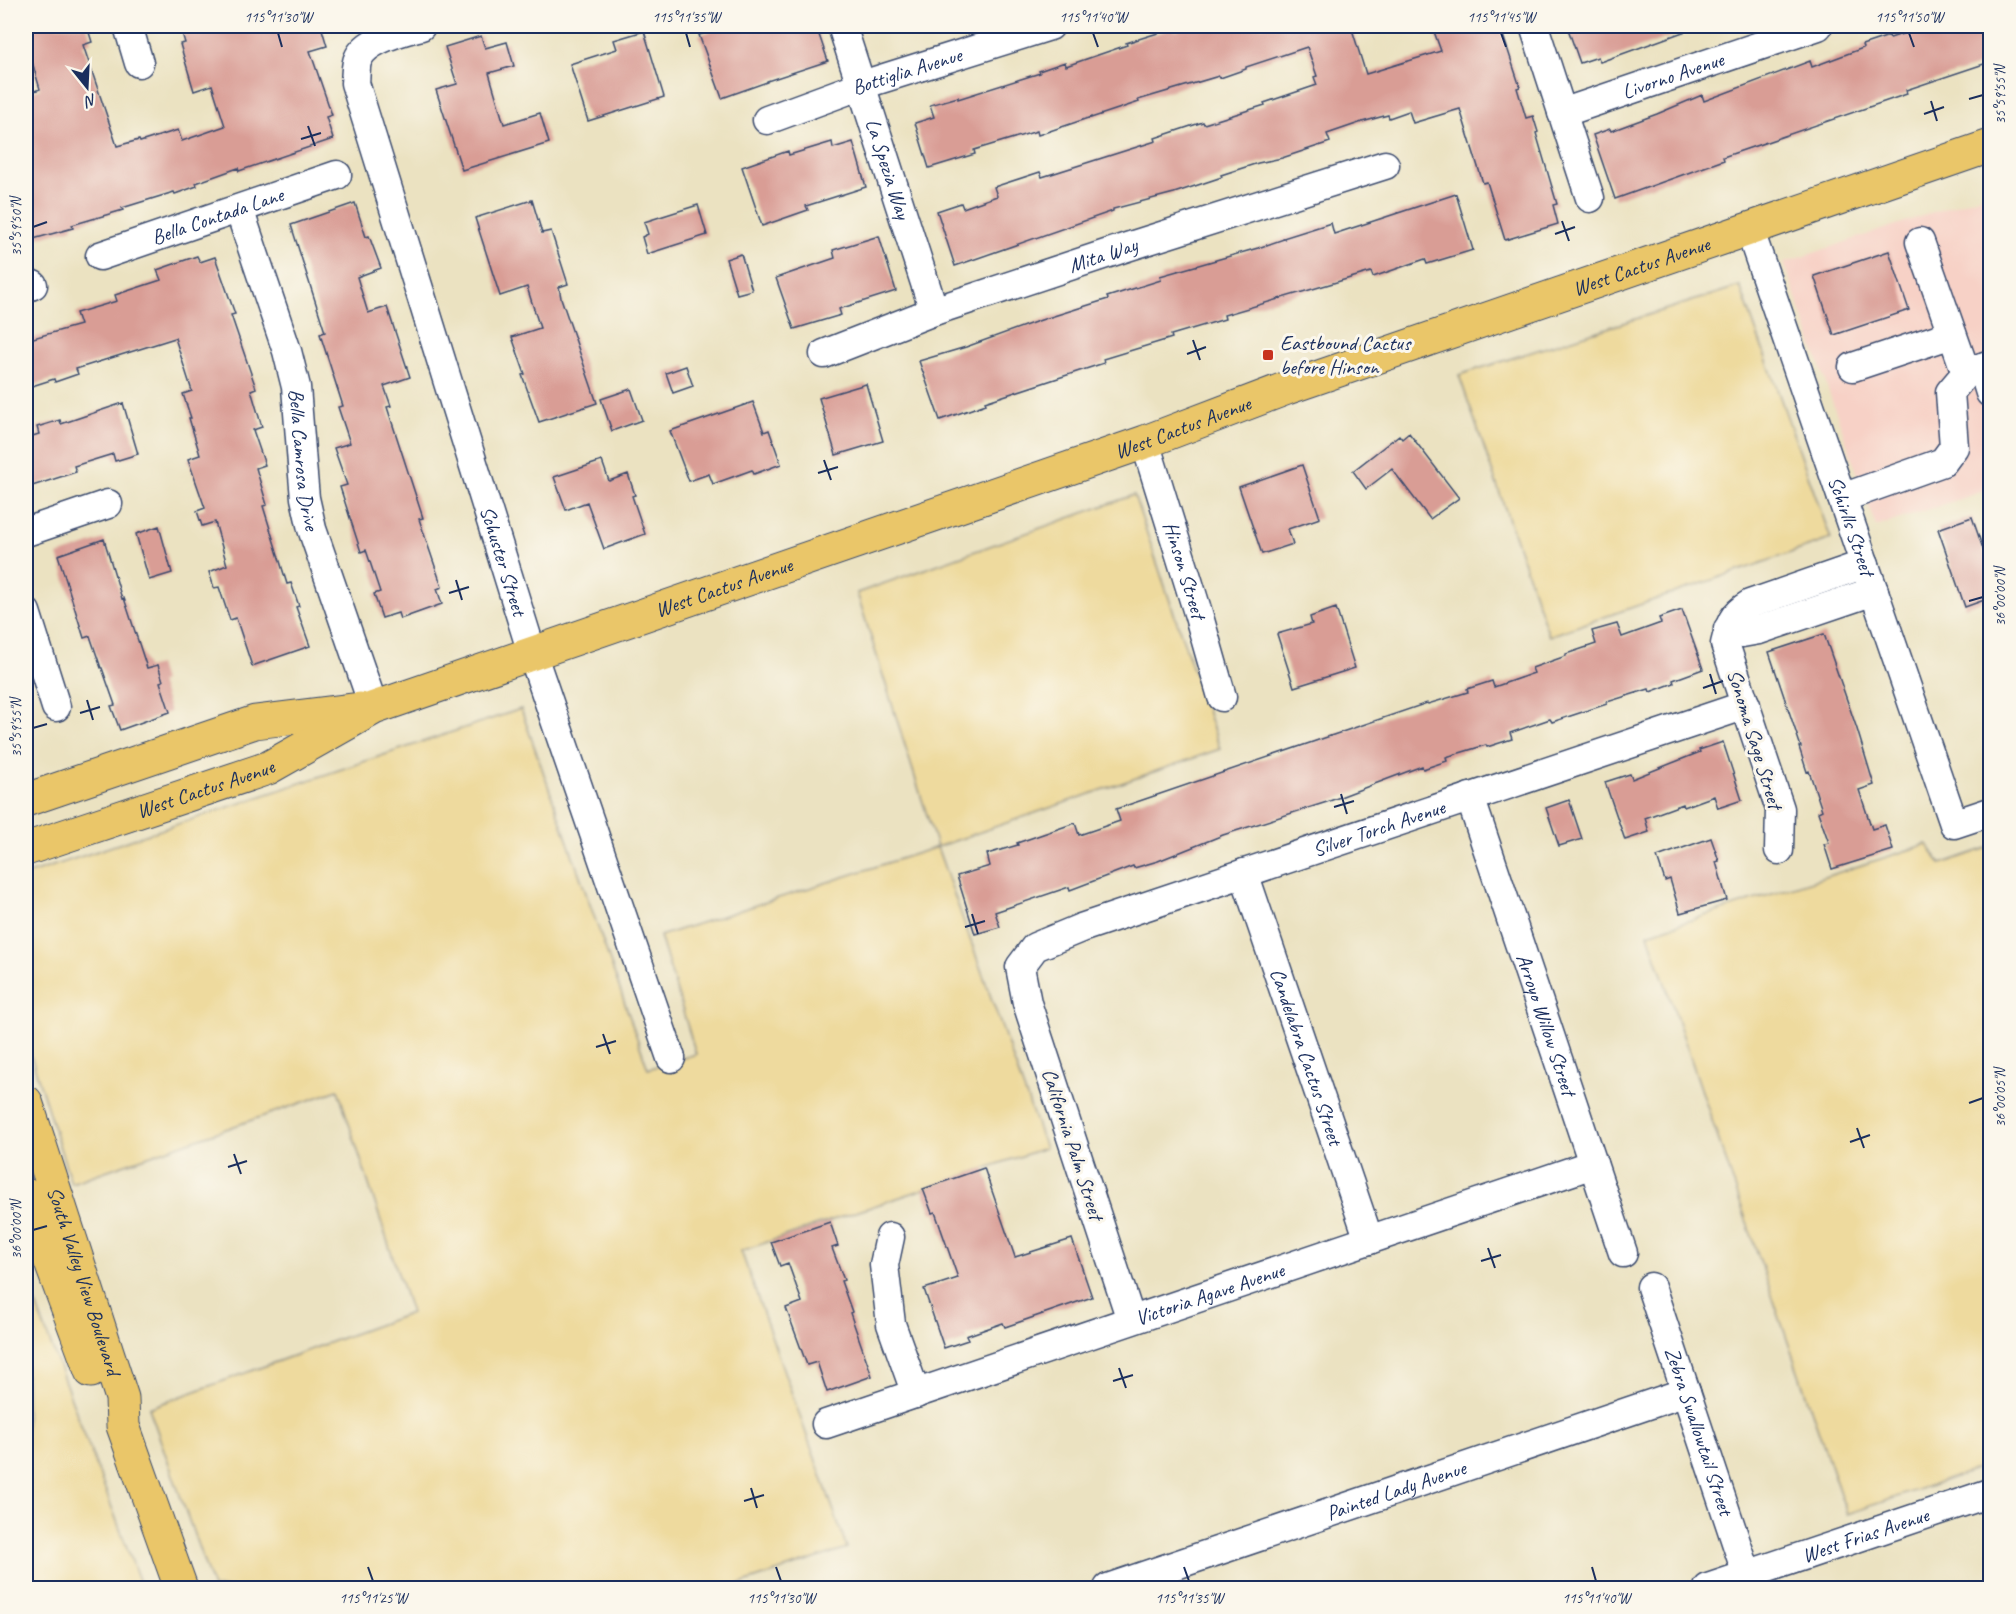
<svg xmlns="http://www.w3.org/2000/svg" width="2016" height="1614" font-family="Caveat,sans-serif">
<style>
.built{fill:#f7d1c6}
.sand{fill:#eeda9e;stroke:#84847e;stroke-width:1.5}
.building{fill:#d99d95}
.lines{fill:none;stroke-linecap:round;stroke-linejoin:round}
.minor-casing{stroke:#3a4a6d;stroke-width:31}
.major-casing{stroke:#3a4a6d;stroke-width:35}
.minor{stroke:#fff;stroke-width:28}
.major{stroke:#eac669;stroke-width:33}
.ticks{fill:none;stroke:#1b2f5e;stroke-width:2}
.poi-dot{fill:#c8321e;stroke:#fbf7ec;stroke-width:2}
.labels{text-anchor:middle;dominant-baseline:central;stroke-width:6;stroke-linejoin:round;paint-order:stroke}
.street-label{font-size:21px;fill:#1b2f5e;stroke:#fbf7ec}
.poi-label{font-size:21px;fill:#1b2f5e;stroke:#fbf7ec;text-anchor:start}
.neatline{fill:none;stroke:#1b2f5e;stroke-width:2}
.ticks-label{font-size:15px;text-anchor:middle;fill:#1b2f5e}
</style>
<rect width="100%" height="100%" fill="#fbf7ec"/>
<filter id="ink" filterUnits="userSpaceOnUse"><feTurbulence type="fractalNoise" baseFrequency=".0167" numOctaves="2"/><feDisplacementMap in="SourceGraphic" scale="12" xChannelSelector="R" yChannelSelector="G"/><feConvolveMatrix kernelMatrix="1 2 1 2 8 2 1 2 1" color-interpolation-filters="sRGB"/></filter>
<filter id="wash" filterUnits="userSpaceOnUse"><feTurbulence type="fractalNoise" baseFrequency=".008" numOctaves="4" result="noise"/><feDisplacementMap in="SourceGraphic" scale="24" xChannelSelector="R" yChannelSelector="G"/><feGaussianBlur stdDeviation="1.35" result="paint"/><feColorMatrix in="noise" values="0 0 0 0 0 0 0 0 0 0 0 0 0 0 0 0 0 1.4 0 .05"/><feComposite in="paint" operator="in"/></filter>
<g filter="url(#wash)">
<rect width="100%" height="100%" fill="#ebe2c1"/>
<path class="built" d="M1990,193V489L1876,527L1784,263Z"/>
<path class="sand" d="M1740,286L1831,539L1549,636L1459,375Z
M1134,495L1220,749L937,847L1045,1148L741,1251L847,1548L729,1588H213L149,1408L411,1313L338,1090L71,1183L26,1040V875L521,709L648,1069L696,1054L660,936L937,847L857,593Z
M1927,844L1941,864L1990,847V1465L1847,1514L1648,934Z
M26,1278L142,1588H26Z"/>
<g id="blocks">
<path class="building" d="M26,26H87L92,42L83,45L117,146L139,140L140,142L178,130L182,141L225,126L212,85L194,91L180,44L185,43L180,26H321L327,46L310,51L332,115L326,117L333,139L239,171L238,168L196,183L197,186L175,194L174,192L122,208L123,210L72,225L73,228L26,241V94L40,89L26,41Z
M726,26H816L828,61L767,81V82L722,98L699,35Z
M1191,26H1351L1366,74L1441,51L1432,26H1500L1520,87L1517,88L1526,118L1533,116L1538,132L1536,133L1557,204L1553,205L1558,224L1505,240L1487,182L1483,183L1460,109L1413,123L1409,111L1389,118L1388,115L1362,122L1327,134L1330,142L1282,158L1258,163L1221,175L1222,177L1174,193L1113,209V211L955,266L937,211L961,203L963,208L997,196L994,187L1040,172L1042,177L1156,141L1155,138L1203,122L1204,124L1265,105L1264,103L1317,85L1314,77L1317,76L1307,47L1246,67V69L1220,78L1219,76L1138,100L1139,102L1091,118V117L1038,135L1037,131L974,150L975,154L929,168L915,123L934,117L930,105L958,97V99L1040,73L1039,71L1065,62L1066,66L1127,45L1126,43L1174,28L1175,31Z
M1567,26H1697V27L1600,62L1598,57L1580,63Z
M1927,26H1990V62L1906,90L1907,94L1723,157L1724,160L1615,199L1593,135L1610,129L1611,131L1657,114L1702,95L1704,101L1810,61L1812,67L1863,48L1862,45L1889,36L1890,38Z
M644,31L664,97L588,121L570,64L617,49L614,40Z
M481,36L485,48L507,42L514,66L489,73L504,124L540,113L549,143L462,170L436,90L457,84L445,47Z
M832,142L833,148L853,142L866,187L806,206L808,210L762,226L742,167L788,151L789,155Z
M1456,194L1473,250L1427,264L1425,259L1373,277L1371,272L1224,315L1225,319L1171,335L1172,338L1103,359L1104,363L985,402L986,404L940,420L919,361L966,347L1041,320L1108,299L1107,297L1161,280L1160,276L1258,248L1284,239L1283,238L1331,223L1334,234Z
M532,200L542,233L551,231L568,284L559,287L561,298L597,403L539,422L522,375L525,374L512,337L540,328L527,287L500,296L475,218Z
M355,203L366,237L369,236L381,268L357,277L368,313L387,307L410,377L384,386L391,406L387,407L423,518L419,519L442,587L437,589L442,604L400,619L398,613L382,618L374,594L380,592L366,550L361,552L340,487L347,485L334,448L350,443L338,407L343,406L320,334L325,332L291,225Z
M698,205L707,235L647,254L642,237L648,234L644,222Z
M879,236L896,291L839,309L841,315L794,329L776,278L835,258L833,250Z
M1889,251L1909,310L1834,335L1814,276Z
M741,254L752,290L737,294L726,259Z
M197,256L200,262L215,257L235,314L231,315L256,388L251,390L262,427L253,430L265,465L256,468L267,505L263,506L287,584L291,583L299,606L296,607L310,646L252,666L236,618L230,620L219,587L214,588L209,572L227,565L215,522L202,526L197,511L205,508L188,459L200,455L189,418H191L183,394L192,391L175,338L76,369L78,374L55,382L54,379L26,388V340L80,325L76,313L117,301L115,295L161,280L157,270Z
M686,366L693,386L673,393L666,373Z
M866,384L883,441L836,455L819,398Z
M631,389L642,420L612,431L601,399Z
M753,402L764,432L769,430L781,464L754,474L752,470L713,484L709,474L689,481L670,431Z
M123,403L138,454L115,461L113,454L74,466L76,472L26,488V438L39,434L37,427L60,420L61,424Z
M1409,433L1459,498L1430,519L1392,469L1366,489L1353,471L1399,435L1402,439Z
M602,461L609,481L628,474L635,495L632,496L645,534L604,549L587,502L566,510L554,477Z
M1302,465L1320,518L1288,529L1293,544L1262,554L1239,487Z
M1972,517L1990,569V598L1965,607L1938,529Z
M159,526L172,573L149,580L136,534Z
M104,539L122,599L124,598L147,668L158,665L163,681L160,682L170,712L120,730L111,706L115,705L102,668H101L90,636L84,638L58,555Z
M1336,608L1355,668L1294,687L1277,634L1312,624L1310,617Z
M1682,610L1703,669L1673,680L1674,683L1650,692L1649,689L1607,702V704L1552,722L1550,719L1510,733L1512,739L1487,747L1486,745L1446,757L1447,761L1423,769L1422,766L1327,802L1223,835L1158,861L1134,868L1133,866L1070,890L1069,887L995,912L1000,927L975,934L957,876L990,866L987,854L1018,845L1017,843L1075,823L1079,835L1120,821L1116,809L1427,703L1428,704L1468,692L1467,689L1492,681L1494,687L1534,673L1532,668L1566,656V654L1596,644L1592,631L1617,624L1622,637L1661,623L1659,618Z
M1824,634L1857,729L1874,785L1859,790L1872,829L1885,825L1893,850L1832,869L1824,844L1829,843L1818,812L1822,810L1809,771L1807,772L1799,747H1801L1769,652Z
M1723,742L1742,800L1718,808L1714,796L1684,807L1683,804L1645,818L1649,832L1625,840L1605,782L1630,774L1632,779L1700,752L1699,750Z
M1569,800L1582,839L1559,846L1546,808Z
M1711,838L1719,861L1716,862L1727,900L1680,913L1670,879L1665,881L1657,857Z
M984,1168L1015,1257L1072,1239L1092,1297L1005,1327L1003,1323L966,1336L968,1340L944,1348L924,1289L958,1278L935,1212L932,1213L923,1189Z
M830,1222L838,1246L832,1248L844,1280L841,1281L852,1312L850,1313L872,1376L827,1392L817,1362L807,1365L786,1308L802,1302L788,1263L780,1266L771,1242Z"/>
</g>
</g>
<g filter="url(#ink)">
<use href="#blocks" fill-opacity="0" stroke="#3a4a6d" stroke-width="1.5"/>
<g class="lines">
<defs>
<g id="minor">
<path d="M128,26L139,63"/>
<path id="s1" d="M421,26C403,31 366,39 358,59C355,65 356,76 355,83L532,653L671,1058"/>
<path id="s2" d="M842,26L934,311"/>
<path d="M1534,26L1590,198"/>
<path id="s3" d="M1562,113L1818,26"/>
<path id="s4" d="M767,120L862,85L1050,26"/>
<path id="s5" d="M239,209L287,351L296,387L302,464L305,498L312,529L374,708"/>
<path id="s6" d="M1749,228L1954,824L1990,812"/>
<path d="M1920,242L1966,373"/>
<path id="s7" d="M100,256L337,175"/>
<path d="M26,288L33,285"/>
<path id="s8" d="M824,354L934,311L1127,247L1385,165"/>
<path d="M1853,367L1952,334"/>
<path d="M1982,367L1990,393"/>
<path id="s9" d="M1145,442L1198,613L1222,697"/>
<path d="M1842,498L1943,462L1954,447L1950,392L1966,373L1990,364"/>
<path d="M26,532L108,504"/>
<path d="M26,612L56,707"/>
<path d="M1728,629L1742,633L1759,630L1874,591"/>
<path id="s10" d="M1470,797L1623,1253"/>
<path d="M1779,850L1780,809L1725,644C1730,623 1732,615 1750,604L1865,564"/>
<path id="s11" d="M1244,873L1369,1240"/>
<path d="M890,1237L884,1265L891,1324L916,1394"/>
<path id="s12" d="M1651,1287L1747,1575"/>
<path id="s13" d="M1131,1320L1027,1003L1020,967L1035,947L1081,928L1746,705"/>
<path id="s14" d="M826,1424L1593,1164"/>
<path id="s15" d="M1108,1588L1686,1392"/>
<path id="s16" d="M1708,1588L1990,1493"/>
</g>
<g id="major">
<path d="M26,800L255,722L360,709"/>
<path id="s17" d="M26,849L268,768L374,708L1145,442L1287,388L1990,146"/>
<path id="s18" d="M26,1102L122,1398L123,1426L181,1588"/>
<path d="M26,1195L91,1371"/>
</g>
</defs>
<use href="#minor" class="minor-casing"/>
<use href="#major" class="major-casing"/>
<use href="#minor" class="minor"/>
<use href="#major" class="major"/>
</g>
</g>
<path class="ticks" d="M278,33L282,47M686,33L690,47M1093,33L1098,47M1501,33L1506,47M1909,33L1914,47M1969,99L1983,95M1931,101L1937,121M1924,114L1944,107M308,126L315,146M301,139L321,133M1562,221L1569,241M33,227L47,222M1555,234L1575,227M1193,340L1200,360M1187,354L1206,347M824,460L831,480M818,473L838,467M456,580L462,600M449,593L469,587M1969,601L1983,597M1710,674L1716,694M1703,688L1723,681M87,700L93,720M80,713L100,707M33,728L47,724M1341,794L1347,814M1334,807L1354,801M972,914L978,934M965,927L985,921M603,1034L610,1054M596,1047L616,1041M1969,1103L1983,1098M1857,1128L1864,1148M1850,1142L1870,1135M234,1154L241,1174M228,1167L247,1161M33,1230L47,1226M1488,1248L1495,1268M1481,1261L1501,1255M1119,1368L1126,1388M1113,1381L1133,1375M751,1488L757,1508M744,1501L764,1495M368,1567L373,1581M776,1567L781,1581M1184,1567L1189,1581M1592,1567L1596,1581"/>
<rect class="poi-dot" x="1262" y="349" width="12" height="12" rx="3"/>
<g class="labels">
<g class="street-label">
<text stroke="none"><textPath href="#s4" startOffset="148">Bottiglia Avenue</textPath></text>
<text stroke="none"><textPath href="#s3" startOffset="117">Livorno Avenue</textPath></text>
<text stroke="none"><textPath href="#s2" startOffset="150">La Spezia Way</textPath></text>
<text stroke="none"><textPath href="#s7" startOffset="124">Bella Contada Lane</textPath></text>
<text stroke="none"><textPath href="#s8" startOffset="296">Mita Way</textPath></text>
<text stroke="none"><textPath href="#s17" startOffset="1719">West Cactus Avenue</textPath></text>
<text stroke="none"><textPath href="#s17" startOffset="1233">West Cactus Avenue</textPath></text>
<text stroke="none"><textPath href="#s5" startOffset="260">Bella Camrosa Drive</textPath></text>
<text stroke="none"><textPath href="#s6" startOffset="315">Schirlls Street</textPath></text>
<text stroke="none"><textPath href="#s1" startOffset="598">Schuster Street</textPath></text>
<text stroke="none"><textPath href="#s9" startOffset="134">Hinson Street</textPath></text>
<text stroke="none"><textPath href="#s17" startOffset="747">West Cactus Avenue</textPath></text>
<text transform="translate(1755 739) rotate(73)">Sonoma Sage Street</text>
<text stroke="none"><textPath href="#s17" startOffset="189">West Cactus Avenue</textPath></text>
<text stroke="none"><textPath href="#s13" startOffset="759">Silver Torch Avenue</textPath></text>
<text stroke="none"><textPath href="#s10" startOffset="240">Arroyo Willow Street</textPath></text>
<text stroke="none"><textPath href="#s11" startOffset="194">Candelabra Cactus Street</textPath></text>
<text transform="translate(1073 1144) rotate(72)">California Palm Street</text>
<text stroke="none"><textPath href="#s18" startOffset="188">South Valley View Boulevard</textPath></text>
<text stroke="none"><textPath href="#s14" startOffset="405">Victoria Agave Avenue</textPath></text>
<text stroke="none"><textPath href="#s12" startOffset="152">Zebra Swallowtail Street</textPath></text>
<text stroke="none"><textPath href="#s15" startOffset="304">Painted Lady Avenue</textPath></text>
<text stroke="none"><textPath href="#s16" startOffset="166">West Frias Avenue</textPath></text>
</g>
<g class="poi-label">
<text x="1280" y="343">Eastbound Cactus<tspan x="1280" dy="24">before Hinson</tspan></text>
</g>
</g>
<rect width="2016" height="1614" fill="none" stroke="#fbf7ec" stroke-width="66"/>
<g transform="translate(87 87) rotate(162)" stroke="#fbf7ec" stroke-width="4.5" paint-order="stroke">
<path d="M0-4.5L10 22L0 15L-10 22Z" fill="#1b2f5e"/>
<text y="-9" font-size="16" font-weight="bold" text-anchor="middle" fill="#1b2f5e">N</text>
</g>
<rect x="33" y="33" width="1950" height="1548" class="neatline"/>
<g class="ticks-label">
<text x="278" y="22">115°11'30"W</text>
<text x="686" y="22">115°11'35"W</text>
<text x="1093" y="22">115°11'40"W</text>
<text x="1501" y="22">115°11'45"W</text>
<text x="1909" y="22">115°11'50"W</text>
<text transform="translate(2000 95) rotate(-90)" y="5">35°59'55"N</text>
<text transform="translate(16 227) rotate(-90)" y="5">35°59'50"N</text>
<text transform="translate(2000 597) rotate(-90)" y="5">36°00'00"N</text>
<text transform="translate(16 728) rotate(-90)" y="5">35°59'55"N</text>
<text transform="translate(2000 1098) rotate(-90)" y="5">36°00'05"N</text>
<text transform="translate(16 1230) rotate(-90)" y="5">36°00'00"N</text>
<text x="373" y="1603">115°11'25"W</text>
<text x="781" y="1603">115°11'30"W</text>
<text x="1189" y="1603">115°11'35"W</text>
<text x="1596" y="1603">115°11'40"W</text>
</g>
</svg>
